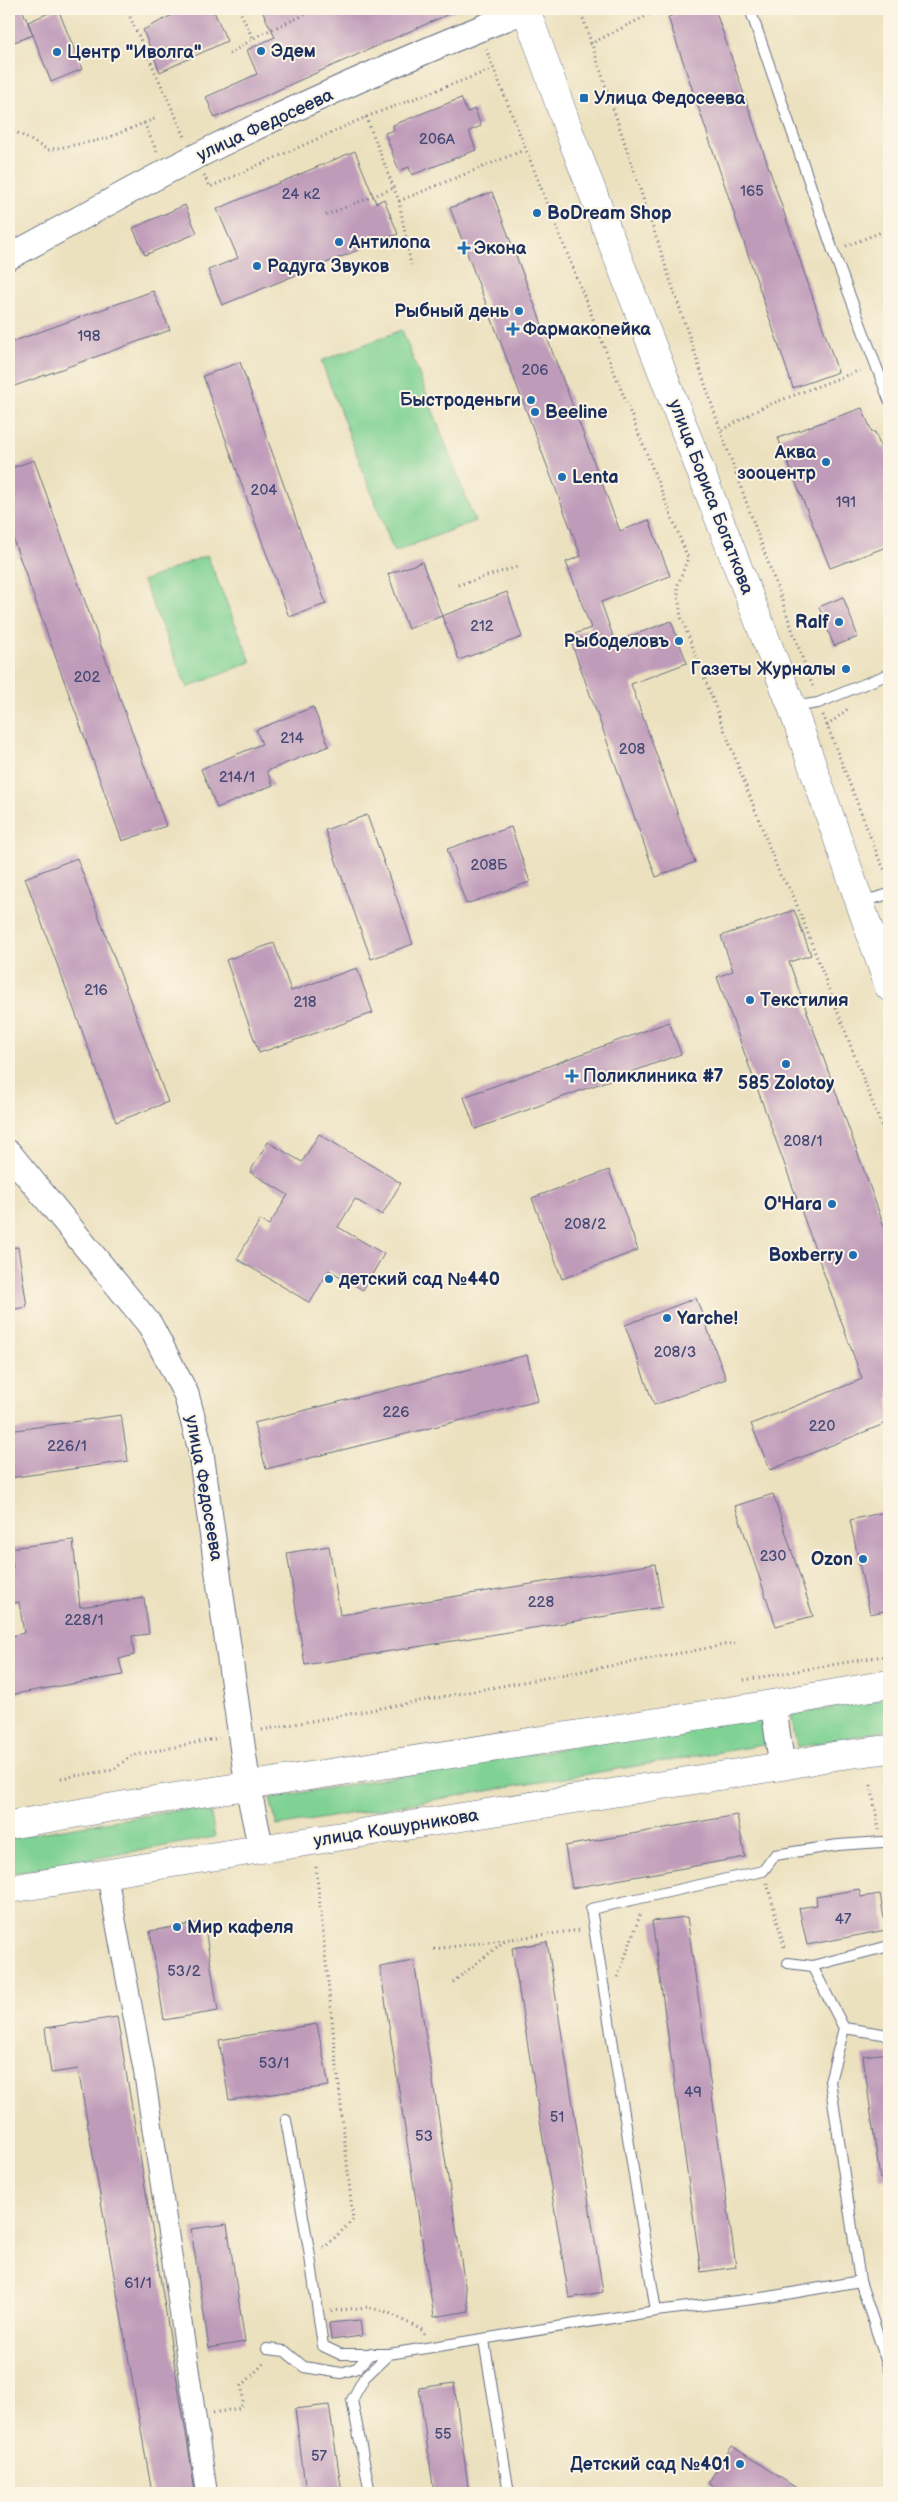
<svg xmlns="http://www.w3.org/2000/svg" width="898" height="2502" font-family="'Balsamiq Sans',sans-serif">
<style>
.green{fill:#80d294;stroke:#4e8079}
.building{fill:#bf9bba}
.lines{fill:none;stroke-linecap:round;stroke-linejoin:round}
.service-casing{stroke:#646d80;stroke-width:12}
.minor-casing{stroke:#646d80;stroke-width:22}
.tertiary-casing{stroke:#646d80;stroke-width:27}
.secondary-casing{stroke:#646d80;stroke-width:29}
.path{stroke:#646d80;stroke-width:3;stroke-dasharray:1 4;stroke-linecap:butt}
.service{stroke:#fff;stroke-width:10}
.minor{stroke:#fff;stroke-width:20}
.tertiary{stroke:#fff;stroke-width:25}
.secondary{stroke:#fff;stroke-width:28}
.poi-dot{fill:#1f6fb2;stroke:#fcf5e5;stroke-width:2}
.labels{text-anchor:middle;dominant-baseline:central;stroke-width:4;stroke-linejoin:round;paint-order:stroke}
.number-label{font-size:15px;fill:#444a75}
.poi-label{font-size:18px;font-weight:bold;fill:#1b2f5e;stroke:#fcf5e5;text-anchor:start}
.street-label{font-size:18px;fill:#1b2f5e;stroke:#fcf5e5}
</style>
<rect width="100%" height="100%" fill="#fcf5e5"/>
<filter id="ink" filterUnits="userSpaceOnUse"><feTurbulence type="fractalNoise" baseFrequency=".02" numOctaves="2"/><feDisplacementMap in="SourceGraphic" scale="10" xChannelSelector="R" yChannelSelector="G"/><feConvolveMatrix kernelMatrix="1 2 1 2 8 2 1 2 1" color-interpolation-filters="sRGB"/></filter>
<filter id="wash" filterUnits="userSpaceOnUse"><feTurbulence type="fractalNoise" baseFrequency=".0096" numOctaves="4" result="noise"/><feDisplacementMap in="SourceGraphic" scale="20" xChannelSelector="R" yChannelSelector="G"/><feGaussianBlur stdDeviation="1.12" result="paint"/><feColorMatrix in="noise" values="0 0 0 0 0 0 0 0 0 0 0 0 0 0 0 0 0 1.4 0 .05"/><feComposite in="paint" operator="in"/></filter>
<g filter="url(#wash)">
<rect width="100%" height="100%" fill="#ece1bf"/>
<path class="green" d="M402,330L475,521L394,552L321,361Z
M207,555L251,662L187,688L143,581Z
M889,1698V1730L797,1747L791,1715Z
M763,1714L768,1744L277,1826L270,1798Z
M209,1805L215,1837L9,1874V1838Z"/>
<g id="blocks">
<path class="building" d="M9,9H22L33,35L9,44Z
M58,9L82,69L51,82L28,22Z
M184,9H213L227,41L160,72L143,30Z
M261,9H460L215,118L206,97L257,74L247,50L275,37Z
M693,9H715L838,372L793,388L668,17Z
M461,98L467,112L475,109L481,126L469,131L476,150L412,175L409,167L399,171L385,133L394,130L393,125Z
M355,151L376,203L384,199L398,234L222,305L208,270L238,258L217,209Z
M492,192L620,531L649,520L670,576L601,602L615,642L671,621L687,663L631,684L695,862L656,877L569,636L591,628L566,562L581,556L450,208Z
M185,205L197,233L145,255L133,228Z
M153,291L170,330L9,388V343Z
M240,362L326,604L289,617L203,376Z
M862,408L872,432H875L881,448L885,447L889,459V546L830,568L778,438Z
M34,460L166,826L122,841L9,528V469Z
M422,562L442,616L408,629L388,574Z
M507,592L522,637L459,660L442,616Z
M843,597L858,637L834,646L819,607Z
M313,707L329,746L267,771L273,785L217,808L201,769L262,744L256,730Z
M367,815L413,944L371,959L325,830Z
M511,827L530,882L466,904L447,849Z
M77,858L168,1102L116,1122L25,878Z
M794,910L811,955L789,962L889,1240V1422L770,1470L751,1424L862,1379L717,977L733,971L721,936Z
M274,943L291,991L357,968L373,1013L259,1053L226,960Z
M669,1022L681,1054L475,1129L464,1097Z
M319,1134L401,1183L382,1215L355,1199L338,1227L384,1254L363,1290L329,1270L310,1303L237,1259L260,1220L269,1225L288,1195L250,1172L268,1142L302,1162Z
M609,1170L638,1250L562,1279L532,1198Z
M18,1247L27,1307L9,1310V1248Z
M696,1298L726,1379L654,1405L625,1325Z
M527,1355L538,1401L266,1469L254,1423Z
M121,1415L128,1461L9,1478V1431Z
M773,1494L813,1616L776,1626L735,1506Z
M889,1511V1610L870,1614L850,1520Z
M73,1540L80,1607L144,1598L149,1634L132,1636L134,1655L119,1659L123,1675L9,1695V1637L24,1633L19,1602L9,1604V1569L13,1568L10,1548Z
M329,1546L340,1615L655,1564L662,1607L305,1665L287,1553Z
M737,1815L745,1857L572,1888L565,1846Z
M859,1889L861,1897L880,1894L886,1930L807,1945L799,1908L817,1905L816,1897Z
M687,1917L736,2267L701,2272L652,1921Z
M204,1922L218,2011L164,2020L150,1931Z
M547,1942L603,2292L569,2298L512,1948Z
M414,1961L469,2311L434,2317L380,1967Z
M117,2017L189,2452L195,2493H152L78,2069L51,2073L45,2028Z
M317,2024L329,2086L229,2100L219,2040Z
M889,2053V2178L880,2179L863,2056Z
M227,2224L245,2342L209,2348L191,2229Z
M360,2320L362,2336L331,2340L329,2323Z
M454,2383L469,2493H434L419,2388Z
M329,2405L342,2493H306L295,2409Z
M732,2446L804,2493H725L708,2483Z"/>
</g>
</g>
<g filter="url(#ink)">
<use href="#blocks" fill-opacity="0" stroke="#646d80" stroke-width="1"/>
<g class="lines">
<defs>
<path id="service" d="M750,9L833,251L889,400
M793,707L818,703L889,674
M861,902L889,894
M788,1963L812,1966L844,2028
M812,1966L889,1946
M889,2035L844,2028L830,2081L860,2281L889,2369
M286,2120L309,2250L323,2346L340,2354H389L656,2311L769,2297L860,2281
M656,2311L591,1909L763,1871L775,1855L838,1845L882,1842
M484,2340L509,2493
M267,2349L285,2351L304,2367L341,2373L357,2368L371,2353
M370,2493L352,2400L364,2378L389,2354"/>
<path id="minor" d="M107,1875L144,2072L207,2493"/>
<path id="tertiary" d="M9,257C67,226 124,193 183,163C295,106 412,55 529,9
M9,1153L150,1325L186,1394L200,1446L248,1787L261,1849
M773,1703L782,1766"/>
<path id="secondary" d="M526,9L570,134L792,707L889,987
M9,1825L143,1802L748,1708L889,1684
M9,1889L782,1766L834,1756L889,1749"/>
</defs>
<use href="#service" class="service-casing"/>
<use href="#minor" class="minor-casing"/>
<use href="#tertiary" class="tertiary-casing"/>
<use href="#secondary" class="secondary-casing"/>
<path class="path" d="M239,9L253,39
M580,9L720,429L814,690
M130,17L186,139
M590,44L660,9
M486,49L688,558L677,587L681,617L780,875L792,892L889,1146
M229,54L261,34L318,9
M366,117L399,201L411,265
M144,123L157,118
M9,128L48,150L105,139L144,123L157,152
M204,175L210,187L366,117L493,69
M399,201L524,150
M326,215L394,188
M846,246L889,229
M722,430L763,407L863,369
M458,585L520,566
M823,715L879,859L889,878
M827,726L850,707
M744,1680L889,1655
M262,1730L735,1643
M61,1778L113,1770L131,1756L219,1738
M871,1785L879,1830
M316,1867L353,2220L325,2247H322
M767,1883L785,1950
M434,1949L580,1930
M618,1977L641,1912
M453,1982L507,1939
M331,2311L367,2307L387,2312L422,2330L425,2334
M213,2413L240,2408L243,2403L242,2386L265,2362"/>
<use href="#service" class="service"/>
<use href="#minor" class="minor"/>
<use href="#tertiary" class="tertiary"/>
<use href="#secondary" class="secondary"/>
</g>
</g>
<g class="poi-dot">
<circle cx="261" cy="51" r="5"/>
<circle cx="57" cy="52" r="5"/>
<rect x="579" y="93" width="10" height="10" rx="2.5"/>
<circle cx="537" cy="213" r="5"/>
<circle cx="339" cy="242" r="5"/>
<path d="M461.5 240.5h5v5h5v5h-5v5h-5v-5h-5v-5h5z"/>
<circle cx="257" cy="266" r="5"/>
<circle cx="519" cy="311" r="5"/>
<path d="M510.5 321.5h5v5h5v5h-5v5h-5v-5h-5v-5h5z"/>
<circle cx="531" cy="400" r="5"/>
<circle cx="535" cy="412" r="5"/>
<circle cx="826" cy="462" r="5"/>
<circle cx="562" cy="477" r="5"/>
<circle cx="839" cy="622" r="5"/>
<circle cx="679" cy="641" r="5"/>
<circle cx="846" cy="669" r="5"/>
<circle cx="750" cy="1000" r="5"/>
<circle cx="786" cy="1064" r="5"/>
<path d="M569.5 1068.5h5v5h5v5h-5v5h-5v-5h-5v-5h5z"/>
<circle cx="832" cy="1204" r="5"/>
<circle cx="853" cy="1255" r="5"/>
<circle cx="329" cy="1279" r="5"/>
<circle cx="667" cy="1318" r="5"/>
<circle cx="863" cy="1559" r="5"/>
<circle cx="177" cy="1927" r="5"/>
<circle cx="740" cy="2464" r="5"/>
</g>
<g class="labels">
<g class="number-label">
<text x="437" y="139">206А</text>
<text x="752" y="191">165</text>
<text x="301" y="194">24 к2</text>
<text x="89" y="336">198</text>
<text x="535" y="370">206</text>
<text x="264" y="490">204</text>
<text x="846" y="502">191</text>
<text x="482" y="626">212</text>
<text x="87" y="677">202</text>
<text x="292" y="738">214</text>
<text x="632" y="749">208</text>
<text x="237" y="777">214/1</text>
<text x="489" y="865">208Б</text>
<text x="96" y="990">216</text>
<text x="305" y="1002">218</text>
<text x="803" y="1141">208/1</text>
<text x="585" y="1224">208/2</text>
<text x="675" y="1352">208/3</text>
<text x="396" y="1412">226</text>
<text x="822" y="1426">220</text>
<text x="67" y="1446">226/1</text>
<text x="773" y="1556">230</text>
<text x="541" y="1602">228</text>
<text x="84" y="1620">228/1</text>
<text x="843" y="1919">47</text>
<text x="184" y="1971">53/2</text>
<text x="274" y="2063">53/1</text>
<text x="693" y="2092">49</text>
<text x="557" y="2117">51</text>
<text x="424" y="2136">53</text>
<text x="138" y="2283">61/1</text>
<text x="443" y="2434">55</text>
<text x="319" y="2456">57</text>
</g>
<g class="poi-label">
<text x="271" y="51">Эдем</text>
<text x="67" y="52">Центр "Иволга"</text>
<text x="594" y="98">Улица Федосеева</text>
<text x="547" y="213">BoDream Shop</text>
<text x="349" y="242">Антилопа</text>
<text x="474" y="248">Экона</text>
<text x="267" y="266">Радуга Звуков</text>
<text x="509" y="311" text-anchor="end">Рыбный день</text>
<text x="523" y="329">Фармакопейка</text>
<text x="521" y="400" text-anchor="end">Быстроденьги</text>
<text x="545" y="412">Beeline</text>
<text x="816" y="452" text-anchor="end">Аква<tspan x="816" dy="21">зооцентр</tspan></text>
<text x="572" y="477">Lenta</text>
<text x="829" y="622" text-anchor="end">Ralf</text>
<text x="669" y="641" text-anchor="end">Рыбоделовъ</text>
<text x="836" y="669" text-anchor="end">Газеты Журналы</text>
<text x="760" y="1000">Текстилия</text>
<text x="583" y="1076">Поликлиника #7</text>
<text x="786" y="1083" text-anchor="middle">585 Zolotoy</text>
<text x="822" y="1204" text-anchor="end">O'Hara</text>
<text x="843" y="1255" text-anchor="end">Boxberry</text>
<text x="339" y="1279">детский сад №440</text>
<text x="677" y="1318">Yarche!</text>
<text x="853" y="1559" text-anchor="end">Ozon</text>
<text x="187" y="1927">Мир кафеля</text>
<text x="730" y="2464" text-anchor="end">Детский сад №401</text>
</g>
<g class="street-label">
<text transform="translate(265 125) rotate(-25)">улица Федосеева</text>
<text transform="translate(711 497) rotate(69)">улица Бориса Богаткова</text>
<text transform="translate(204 1488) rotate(80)">улица Федосеева</text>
<text transform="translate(396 1828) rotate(-9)">улица Кошурникова</text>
</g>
</g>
<rect width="898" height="2502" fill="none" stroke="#fcf5e5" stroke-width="30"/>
</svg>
